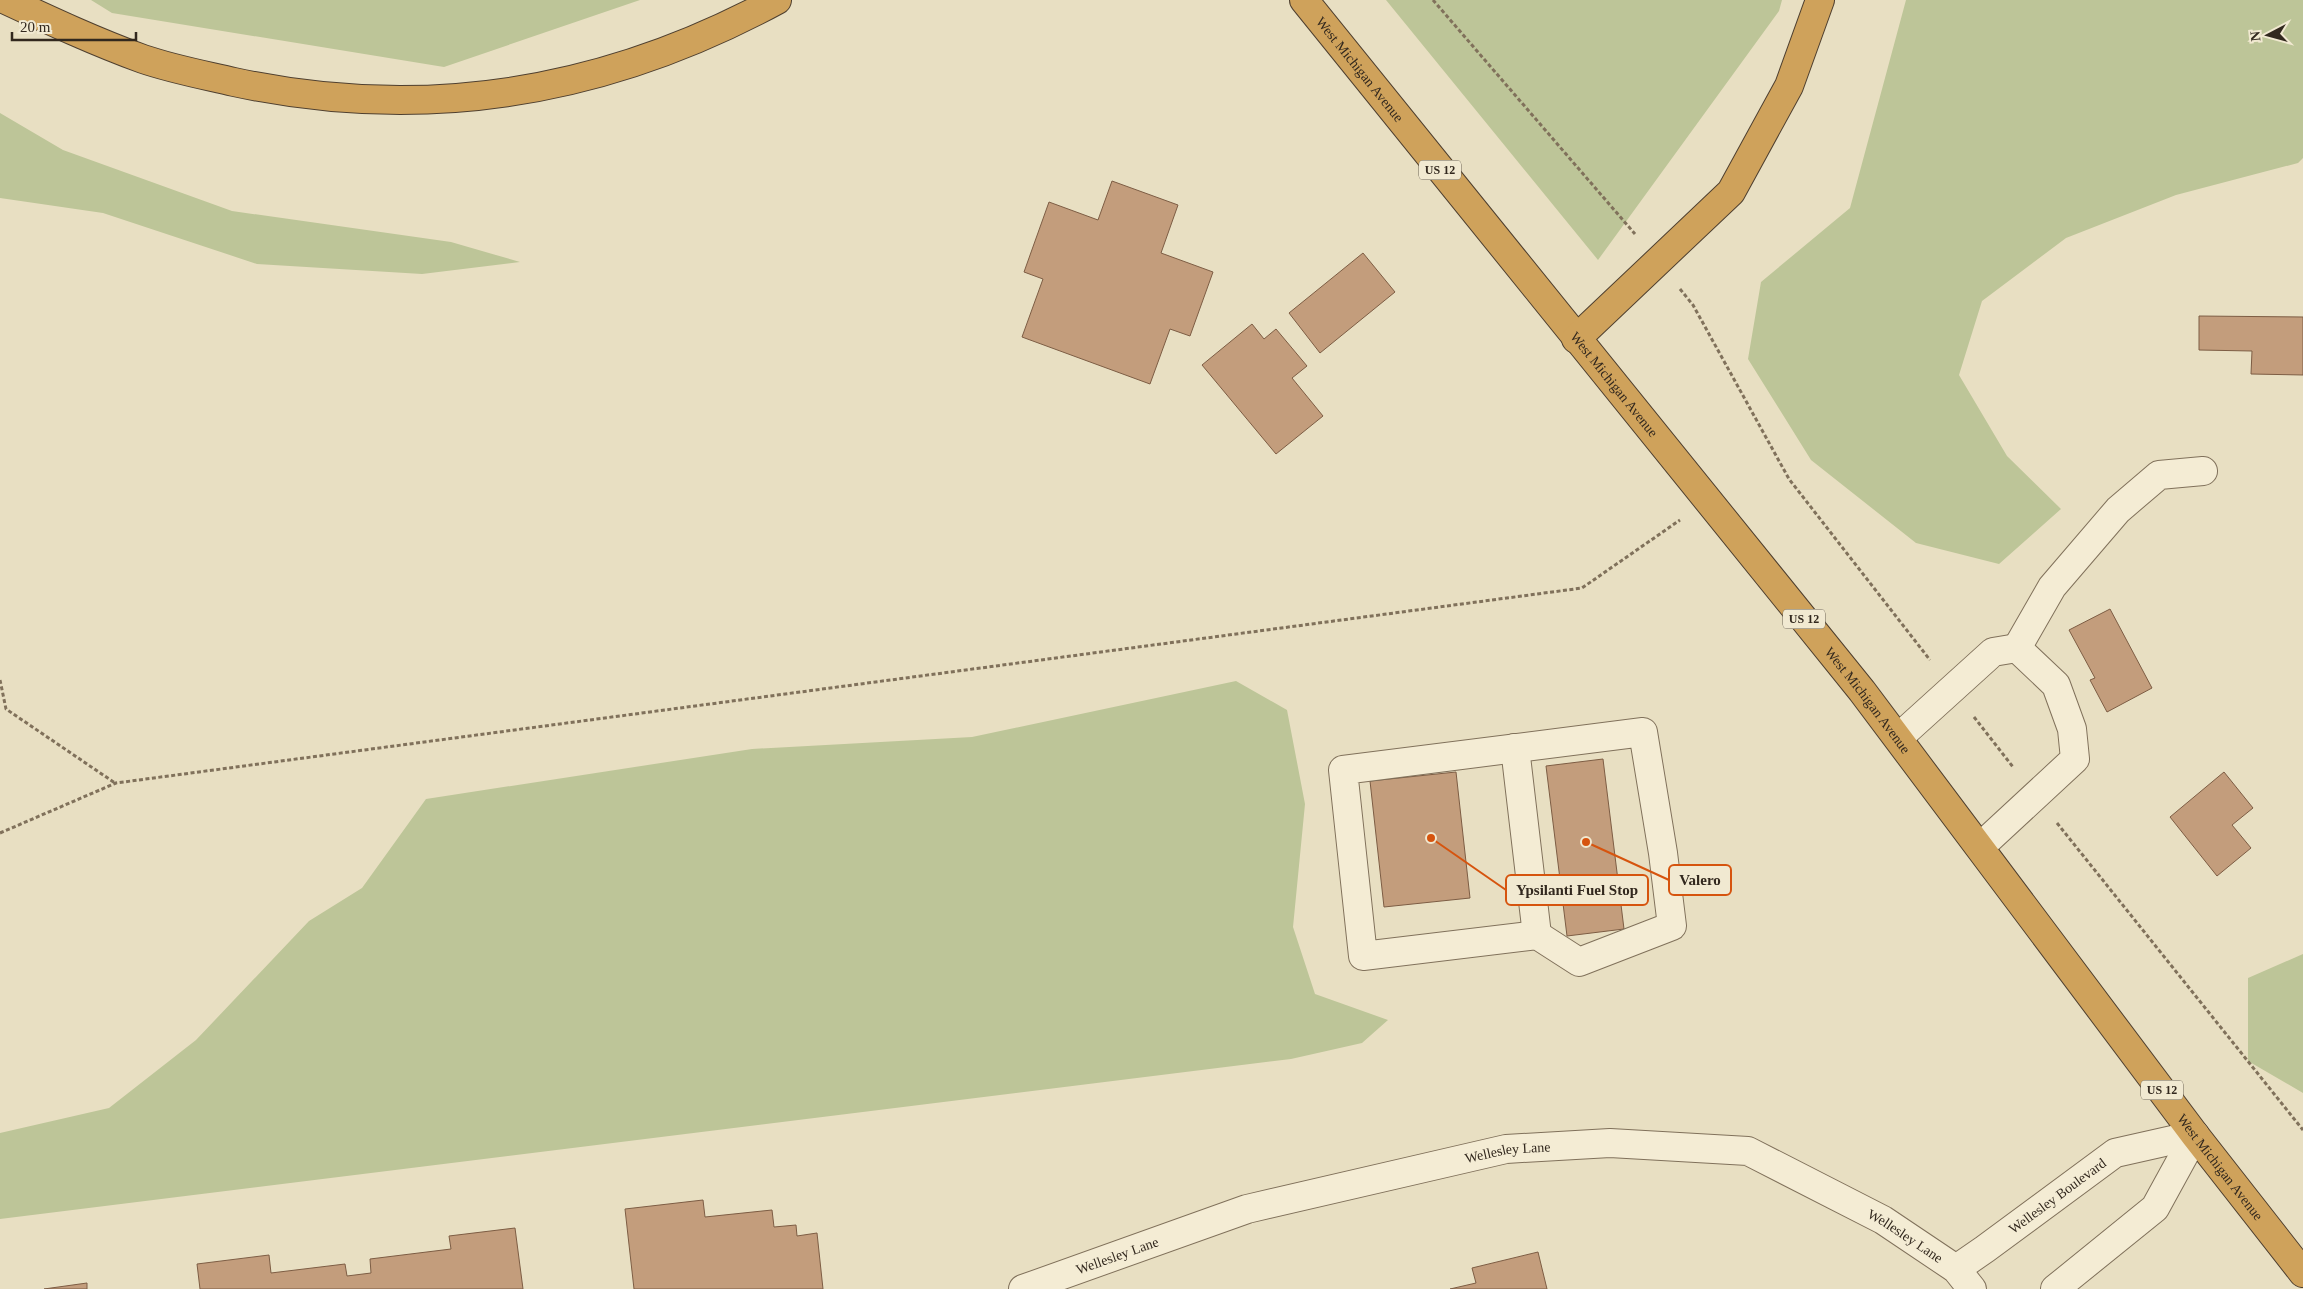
<svg xmlns="http://www.w3.org/2000/svg" width="2303" height="1289" font-family="'Times New Roman',serif">
<style>
.green{fill:#bdc598}
.building{fill:#c39d7c;stroke:#7d5d44}
.lines{fill:none;stroke-linecap:round;stroke-linejoin:round}
.minor-casing{stroke:#80715b;stroke-width:30}
.highway-casing{stroke:#4e3f2f;stroke-width:30}
.path{stroke:#80715b;stroke-width:3;stroke-dasharray:4 2.5;stroke-linecap:butt}
.minor{stroke:#f4ecd4;stroke-width:28}
.highway{stroke:#cfa25b;stroke-width:28}
.labels{text-anchor:middle;dominant-baseline:central;stroke-width:4;stroke-linejoin:round;paint-order:stroke}
.shield{fill:#f1e9d1;stroke:#6b6254;stroke-width:1}
.shield-label{font-size:12px;font-weight:bold;fill:#32281e}
.street-label{font-size:14px;fill:#32281e;stroke:#f1e9d1}
.leader{fill:none;stroke:#d6540e;stroke-width:2}
.callout-dot{fill:#d6540e;stroke:#f1e9d1;stroke-width:2}
.callout{fill:#f1e9d1;stroke:#d6540e;stroke-width:2}
.callout-label{font-size:15px;text-anchor:middle;font-weight:bold;fill:#32281e}
</style>
<rect width="100%" height="100%" fill="#e8dfc2"/>
<path class="green" d="M91,0H640L444,67L112,13Z
M1386,0H1782L1779,11L1598,260Z
M1906,0H2303V158L2298,163L2176,195L2066,238L1982,301L1959,375L2007,456L2061,509L1999,564L1916,543L1811,460L1748,359L1761,282L1850,208Z
M0,113L63,150L232,211L451,242L520,262L422,274L257,264L103,213L0,198Z
M1236,681L1287,710L1305,804L1293,927L1315,994L1388,1020L1362,1043L1291,1059L0,1219V1133L109,1108L196,1040L309,921L362,888L426,799L752,749L972,737Z
M2303,954V1093L2248,1061V978Z"/>
<path class="building" d="M1112,181L1178,205L1161,253L1213,272L1190,336L1170,329L1150,384L1022,337L1043,279L1024,272L1049,202L1098,220Z
M1363,253L1395,292L1320,353L1289,313Z
M2199,316L2303,317V375L2251,374L2252,351L2199,350Z
M1252,324L1264,339L1276,329L1307,366L1292,378L1323,416L1276,454L1202,365Z
M2110,609L2152,688L2107,712L2090,680L2095,678L2069,630Z
M1603,759L1624,929L1567,936L1546,766Z
M1456,772L1470,898L1384,907L1370,781Z
M2224,772L2253,808L2232,825L2251,848L2217,876L2170,817Z
M703,1200L705,1217L772,1210L774,1227L796,1225L797,1236L817,1233L823,1289H634L625,1209Z
M515,1228L523,1289H200L197,1264L269,1255L271,1273L345,1264L347,1276L371,1273L370,1259L451,1249L449,1236Z
M1538,1252L1547,1289H1450L1476,1283L1472,1268Z
M87,1283V1289H44Z"/>
<g class="lines">
<defs>
<g id="minor">
<path d="M2017,648L2052,587L2118,510L2159,475L2203,471"/>
<path d="M1643,732L1663,853L1672,926L1579,962L1537,935L1363,956L1343,770Z"/>
<path d="M1898,738L1993,652L2017,648L2056,685L2072,729L2075,759L1980,847"/>
<path d="M1515,748L1537,935"/>
<path id="s1" d="M1956,1269L1985,1249L2115,1153L2195,1135"/>
<path id="s2" d="M1023,1289L1247,1209L1506,1149L1610,1143L1748,1151L1883,1220L1956,1269L1972,1289"/>
<path d="M2055,1289L2155,1208L2195,1135"/>
</g>
<g id="highway">
<path d="M6,0C51,21 96,42 143,59C172,69 204,75 234,82C424,123 606,93 777,0"/>
<path id="s3" d="M1304,0L1862,691L2195,1135L2303,1273"/>
<path d="M1576,339L1731,192L1789,86L1820,0"/>
</g>
</defs>
<use href="#minor" class="minor-casing"/>
<use href="#highway" class="highway-casing"/>
<path class="path" d="M1433,0L1635,234
M1680,289L1693,305L1789,479L1930,660
M0,680L6,709L115,783
M1974,717L2013,767
M2057,823L2303,1130
M0,833L116,783L1582,588L1680,520"/>
<use href="#minor" class="minor"/>
<use href="#highway" class="highway"/>
</g>
<g class="labels">
<g class="shield">
<rect x="1419" y="160.5" width="42" height="19" rx="4"/>
<rect x="1783" y="609.5" width="42" height="19" rx="4"/>
<rect x="2141" y="1080.5" width="42" height="19" rx="4"/>
</g>
<g class="shield-label">
<text x="1440" y="170">US 12</text>
<text x="1804" y="619">US 12</text>
<text x="2162" y="1090">US 12</text>
</g>
<g class="street-label">
<text stroke="none"><textPath href="#s3" startOffset="89">West Michigan Avenue</textPath></text>
<text stroke="none"><textPath href="#s3" startOffset="494">West Michigan Avenue</textPath></text>
<text stroke="none"><textPath href="#s3" startOffset="899">West Michigan Avenue</textPath></text>
<text stroke="none"><textPath href="#s2" startOffset="505">Wellesley Lane</textPath></text>
<text stroke="none"><textPath href="#s3" startOffset="1484">West Michigan Avenue</textPath></text>
<text stroke="none"><textPath href="#s1" startOffset="125">Wellesley Boulevard</textPath></text>
<text stroke="none"><textPath href="#s2" startOffset="925">Wellesley Lane</textPath></text>
<text stroke="none"><textPath href="#s2" startOffset="100">Wellesley Lane</textPath></text>
</g>
</g>
<path class="leader" d="M1586 842L1669 880M1431 838L1506 890"/>
<g class="callout-dot">
<circle cx="1586" cy="842" r="5"/>
<circle cx="1431" cy="838" r="5"/>
</g>
<g class="callout">
<rect x="1669" y="865" width="62" height="30" rx="5"/>
<rect x="1506" y="875" width="142" height="30" rx="5"/>
</g>
<g class="callout-label">
<text x="1700" y="885">Valero</text>
<text x="1577" y="895">Ypsilanti Fuel Stop</text>
</g>
<g transform="translate(2268 35) rotate(264)" stroke="#f1e9d1" stroke-width="4" paint-order="stroke">
<path d="M0-4L9 19L0 12L-9 19Z" fill="#32281e"/>
<text y="-8" font-size="14" font-weight="bold" text-anchor="middle" fill="#32281e">N</text>
</g>
<path d="M12 32v8h124v-8" fill="none" stroke="#32281e" stroke-width="2.5"/>
<text x="20" y="32" font-size="15" fill="#32281e" stroke="#f1e9d1" stroke-width="4" paint-order="stroke">20 m</text>
</svg>
